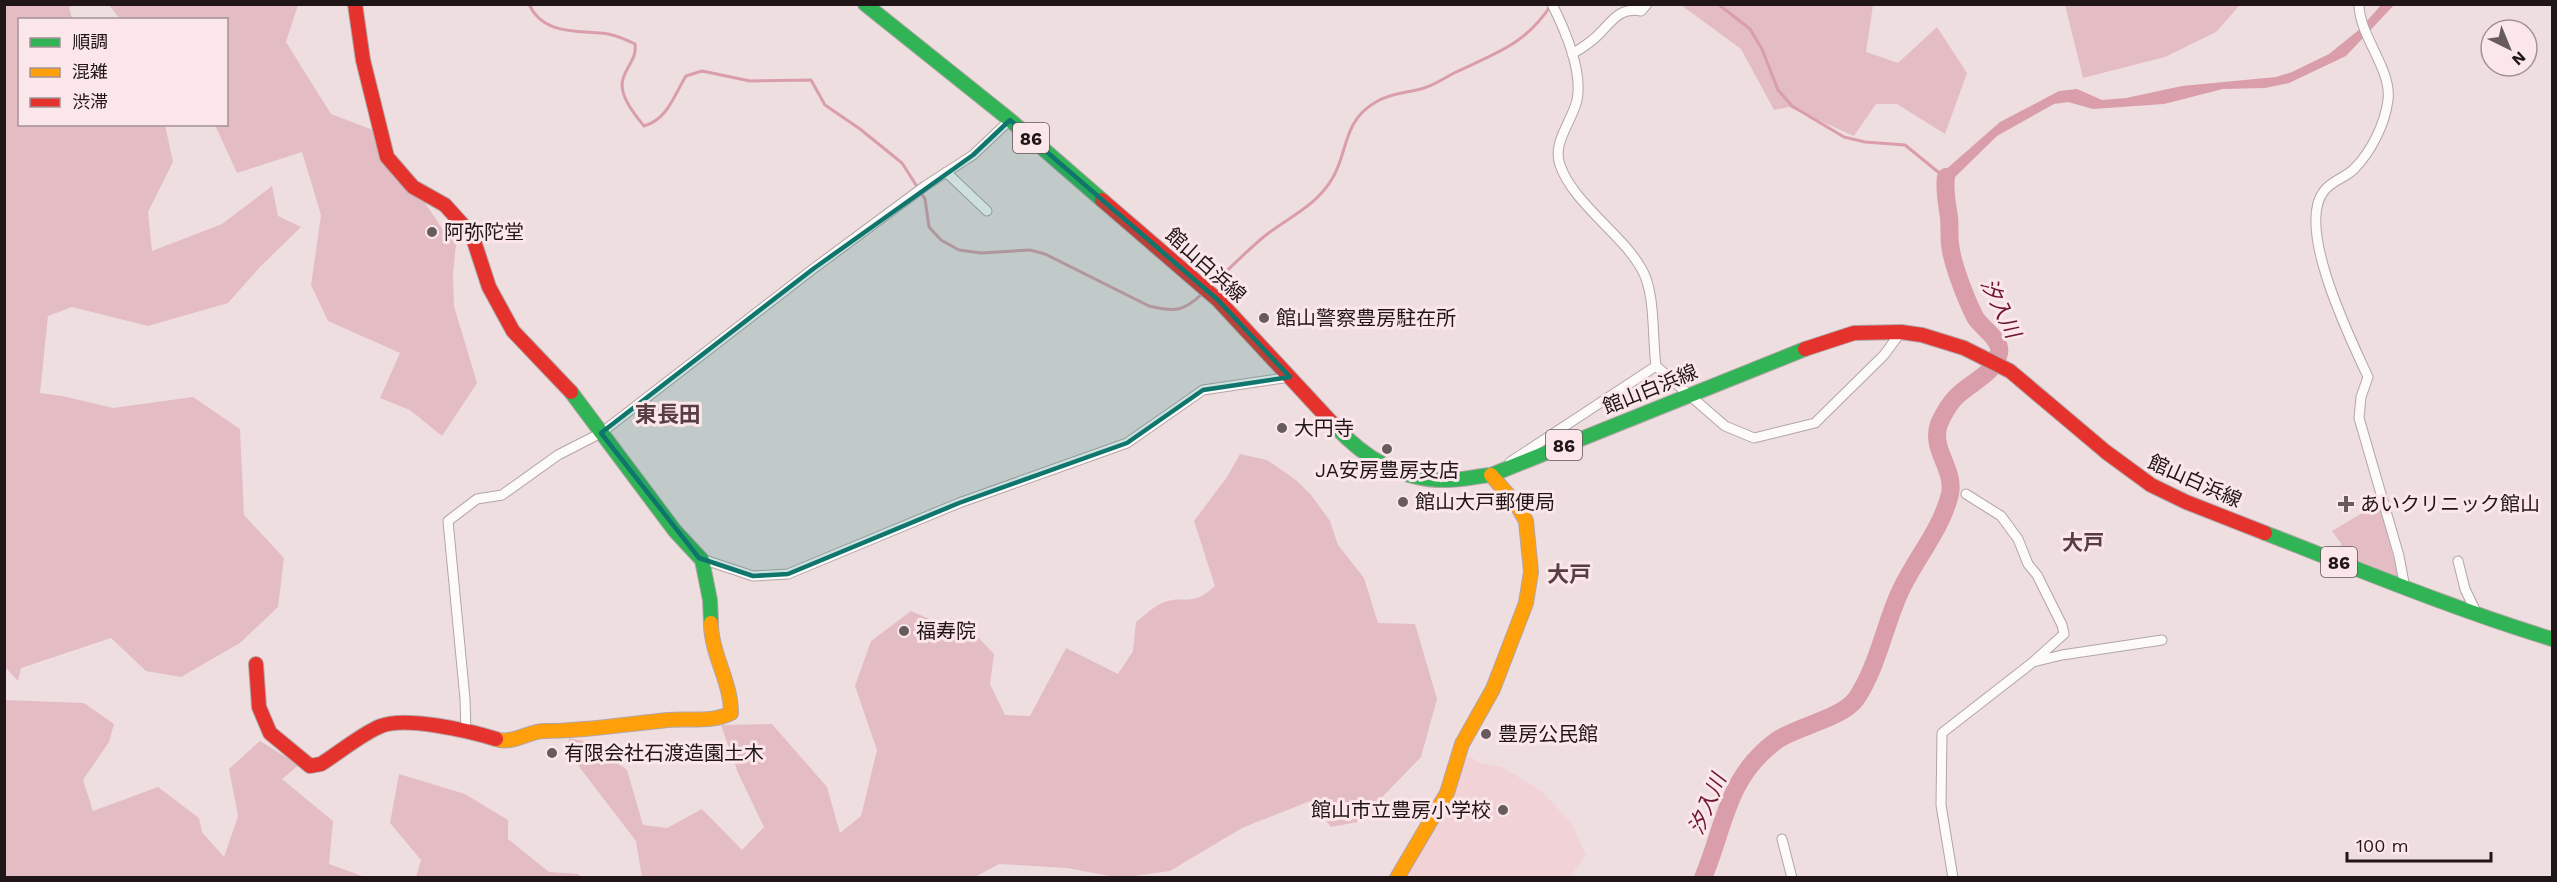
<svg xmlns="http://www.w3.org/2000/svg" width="2557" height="882" font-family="'Work Sans','Noto Sans JP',sans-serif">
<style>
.built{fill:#f1d3d7}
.green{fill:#e3bdc3}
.water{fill:#d99ea9}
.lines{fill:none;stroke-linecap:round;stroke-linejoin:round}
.stream{stroke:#d99ea9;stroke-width:3}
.river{stroke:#d99ea9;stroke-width:18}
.street-casing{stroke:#b2a5a7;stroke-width:11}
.fast-casing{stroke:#b2a5a7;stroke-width:16}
.slow-casing{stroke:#b2a5a7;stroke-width:16}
.jam-casing{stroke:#b2a5a7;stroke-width:16}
.street{stroke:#fdfafa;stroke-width:9}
.fast{stroke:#30b455;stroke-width:14}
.slow{stroke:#ff9f0a;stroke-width:14}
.jam{stroke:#e5322d;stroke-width:14}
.marked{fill:#0f766e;fill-opacity:0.2;stroke:#0f766e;stroke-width:4.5;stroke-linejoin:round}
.poi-dot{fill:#685b5d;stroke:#fbe7ea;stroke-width:2}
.labels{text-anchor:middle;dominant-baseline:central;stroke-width:6;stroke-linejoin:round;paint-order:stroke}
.shield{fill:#fbe7ea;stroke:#625456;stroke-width:1.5}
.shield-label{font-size:18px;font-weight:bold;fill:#201517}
.poi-label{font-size:20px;fill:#201517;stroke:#fbe7ea;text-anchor:start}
.street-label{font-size:20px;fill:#201517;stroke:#fbe7ea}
.water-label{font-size:21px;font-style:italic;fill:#6f1431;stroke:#fbe7ea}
.neighbourhood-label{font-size:21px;font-weight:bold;fill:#583e43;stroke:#fbe7ea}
.quarter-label{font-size:22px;font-weight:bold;fill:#583e43;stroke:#fbe7ea}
</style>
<rect width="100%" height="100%" fill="#efdee0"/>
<path class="built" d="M1469,756L1480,763L1502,767L1541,791L1571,822L1586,855L1570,877L1405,878L1454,798L1459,772Z"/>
<path class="green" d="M4,5H75L69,7L72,19L20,20V124L165,125L173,162L148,212L152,251L222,224L272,186L278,216L301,227L259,268L228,303L148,326L72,307L48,316L40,393L62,396L113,408L193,397L240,429L244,515L284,558L278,607L240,643L181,677L146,671L111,638L21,668L18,681L5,667Z
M109,5H298L286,42L331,114L378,132L443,230L456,244L453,275L454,306L477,383L442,436L410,410L380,398L400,353L328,321L311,285L321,215L302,152L237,173L215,125L226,124L228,47L227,46L226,20L120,19Z
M1681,5H1873L1866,52L1898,63L1937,27L1967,73L1945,134L1897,104H1876L1854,136L1789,107L1774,110L1741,49Z
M2065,5V4L2240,5L2216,32L2165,57L2083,78Z
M1240,454L1267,460L1296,480L1312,496L1330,521L1338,545L1364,578L1378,623L1415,624L1437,699L1421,757L1358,822L1331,827L1310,801L1242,828L1170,871L1120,878L1067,868L999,864L973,878L642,877L636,841L567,751L569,738L593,743L627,770L643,825L667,828L702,809L742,850L764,827L738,773L721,725L772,724L827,787L840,833L861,816L877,750L855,686L871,641L911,611L941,624L971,630L994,654L990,684L1005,715L1030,716L1066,648L1118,674L1133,651L1136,622C1144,616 1152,608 1160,604C1182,593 1191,609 1215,586L1194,521L1227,477Z
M2379,503L2399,579L2340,556L2341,543L2332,531Z
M5,700L84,703L114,724L109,742L83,780L93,811L158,787L199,818L202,832L224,857L238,816L229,769L260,741L299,765L282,779L333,821L329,864L365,877L5,878Z
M399,774L465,794L508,820V839L549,872L578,874L581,877H416L421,860L390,823Z"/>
<path class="water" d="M2381,5H2394L2346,56L2289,83L2265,88L2223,89L2164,104L2093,109L2068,102L2054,104L1997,136L1951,181L1947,201L1943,192V172L2000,122L2059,91L2077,89L2102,100L2126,98L2182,86L2276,77L2292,72L2329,54L2360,29Z"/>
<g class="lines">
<path class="stream" d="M529,4C543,36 579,30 608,34C618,36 627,40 635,44C637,59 627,65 623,79C618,95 635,115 644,126C668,119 674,95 686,76L702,71L750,81L811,80L825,105L860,129L902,163L925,199L929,227L941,240L959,250L981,253L1030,250L1045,254L1149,306C1174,312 1183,312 1202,294
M1718,4L1750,29L1762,49L1778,90L1792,106L1844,137L1865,142L1905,145L1943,176
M1209,287C1229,270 1246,251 1266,235C1289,217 1316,206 1332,179C1348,154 1342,121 1376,102C1390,93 1408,93 1424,88C1435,85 1446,77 1456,72C1496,53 1526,44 1551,5"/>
<path class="river" d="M1703,878C1725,826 1726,778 1776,741C1797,726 1841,719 1856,699C1877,668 1884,628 1899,594C1914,560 1941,531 1950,494C1955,468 1930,450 1939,424C1943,415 1948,405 1956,397C1969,383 1995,374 1999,353C2002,339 1981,328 1975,317C1966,299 1952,264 1950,244C1949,235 1950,226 1949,217C1947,205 1944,189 1946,177"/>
<defs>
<path id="street" d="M1552,4C1565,30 1583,71 1577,100C1572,122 1552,142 1560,165C1573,203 1622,234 1641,268C1656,292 1652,338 1656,366L1725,426L1754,438L1815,423L1884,355L1901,332
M2359,4C2359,36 2392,69 2388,100C2385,124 2371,152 2354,169C2345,178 2331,181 2324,191C2295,227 2351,340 2368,377L2361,397L2359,418L2399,556L2405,588
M1572,54C1582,48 1592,42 1600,33C1613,20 1620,7 1641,11L1647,4
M946,172L987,211
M1510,462L1656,366
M1966,494L2001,516L2018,539L2028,564L2037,575L2062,625L2064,634L2033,662
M699,558L753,576L788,574L959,503L1127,443L1203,390L1290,377
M2458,561L2465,589L2477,614
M466,732L465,699L448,521L477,499L502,495L558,455L601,433L813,269L925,186L973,155L1010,120
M1782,839L1792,878
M1953,878L1941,805L1942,733L2033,662L2062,655L2162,640"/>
<path id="fast" d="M865,4L1010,120L1102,200
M571,392L675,531L702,560L710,600L711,623
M1334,425C1364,458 1403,482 1449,480C1463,480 1477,476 1491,475L1805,349
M2265,533C2360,570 2454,609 2552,639"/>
<path id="slow" d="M496,739C512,745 528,731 545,731C586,731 627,724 668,720C688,718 713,723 731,713C731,681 711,654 711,623
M1397,878L1447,793L1462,744L1493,689L1526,603L1531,572L1526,521L1517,505L1491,475"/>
<path id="jam" d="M355,4L363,60L387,157L413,187L445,205L472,235L489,287L513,331L571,392
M1102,200L1218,300L1334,425
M1805,349L1854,333L1901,332L1922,335L1964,348L2010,371L2106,452L2151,485L2186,502L2265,533
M256,664L259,707L270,733L310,766L321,764C339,753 361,734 381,726C406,716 470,731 496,739"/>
</defs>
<use href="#street" class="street-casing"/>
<use href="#fast" class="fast-casing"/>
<use href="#slow" class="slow-casing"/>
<use href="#jam" class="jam-casing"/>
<use href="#street" class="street"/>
<use href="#fast" class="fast"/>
<use href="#slow" class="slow"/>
<use href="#jam" class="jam"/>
</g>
<path class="marked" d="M1010,120L1218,300L1290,377L1203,390L1127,443L959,503L788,574L753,576L699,558L601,433L813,269L973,155Z"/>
<g class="poi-dot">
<circle cx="432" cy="232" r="6"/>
<circle cx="1264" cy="318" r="6"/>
<circle cx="1282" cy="428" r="6"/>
<circle cx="1387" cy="449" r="6"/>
<circle cx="1403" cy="502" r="6"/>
<path d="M2343 495h6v6h6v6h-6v6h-6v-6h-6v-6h6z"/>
<circle cx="904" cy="631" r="6"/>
<circle cx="1486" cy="734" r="6"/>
<circle cx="552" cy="753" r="6"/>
<circle cx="1503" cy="810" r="6"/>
</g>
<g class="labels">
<g class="shield">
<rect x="1013" y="123" width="36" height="30" rx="4.5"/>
<rect x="1546" y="430" width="36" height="30" rx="4.5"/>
<rect x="2321" y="547" width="36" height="30" rx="4.5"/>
</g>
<g class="shield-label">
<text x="1031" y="138">86</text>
<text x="1564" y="445">86</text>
<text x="2339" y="562">86</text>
</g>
<g class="poi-label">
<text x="444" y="232">阿弥陀堂</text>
<text x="1276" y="318">館山警察豊房駐在所</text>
<text x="1294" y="428">大円寺</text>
<text x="1387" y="470" text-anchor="middle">JA安房豊房支店</text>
<text x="1415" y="502">館山大戸郵便局</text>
<text x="2360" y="504">あいクリニック館山</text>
<text x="916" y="631">福寿院</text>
<text x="1498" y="734">豊房公民館</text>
<text x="564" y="753">有限会社石渡造園土木</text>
<text x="1491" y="810" text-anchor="end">館山市立豊房小学校</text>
</g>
<g class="street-label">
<text transform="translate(1206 265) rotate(42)">館山白浜線</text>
<text transform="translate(1650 389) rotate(-22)">館山白浜線</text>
<text transform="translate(2195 481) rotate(24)">館山白浜線</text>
</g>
<g class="water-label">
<text transform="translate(2001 308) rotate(64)">汐入川</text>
<text transform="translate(1707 804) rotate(-67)">汐入川</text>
</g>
<g class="neighbourhood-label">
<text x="2083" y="542">大戸</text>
</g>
<g class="quarter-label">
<text x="668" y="414">東長田</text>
<text x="1569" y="574">大戸</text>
</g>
</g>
<rect width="2557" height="882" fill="none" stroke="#201517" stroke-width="12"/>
<rect x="18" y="18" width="210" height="108" fill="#fbe7ea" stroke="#a39396" stroke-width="1.5"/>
<rect x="30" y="38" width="30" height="9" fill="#30b455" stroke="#a39396" stroke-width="1.5"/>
<text x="72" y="48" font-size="18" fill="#201517">順調</text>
<rect x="30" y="68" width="30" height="9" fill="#ff9f0a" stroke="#a39396" stroke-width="1.5"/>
<text x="72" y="78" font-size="18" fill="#201517">混雑</text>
<rect x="30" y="98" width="30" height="9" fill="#e5322d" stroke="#a39396" stroke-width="1.5"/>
<text x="72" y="108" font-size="18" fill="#201517">渋滞</text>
<g transform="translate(2509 48) rotate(137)"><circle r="28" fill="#fbe7ea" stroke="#a39396" stroke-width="1.5"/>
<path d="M0-4.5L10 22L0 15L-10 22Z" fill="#685b5d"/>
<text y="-9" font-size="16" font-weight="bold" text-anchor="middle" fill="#201517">N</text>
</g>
<path d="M2347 852v9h144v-9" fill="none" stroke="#201517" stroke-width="3"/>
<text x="2356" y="852" font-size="18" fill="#201517" stroke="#fbe7ea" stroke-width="4.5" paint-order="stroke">100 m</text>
</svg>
